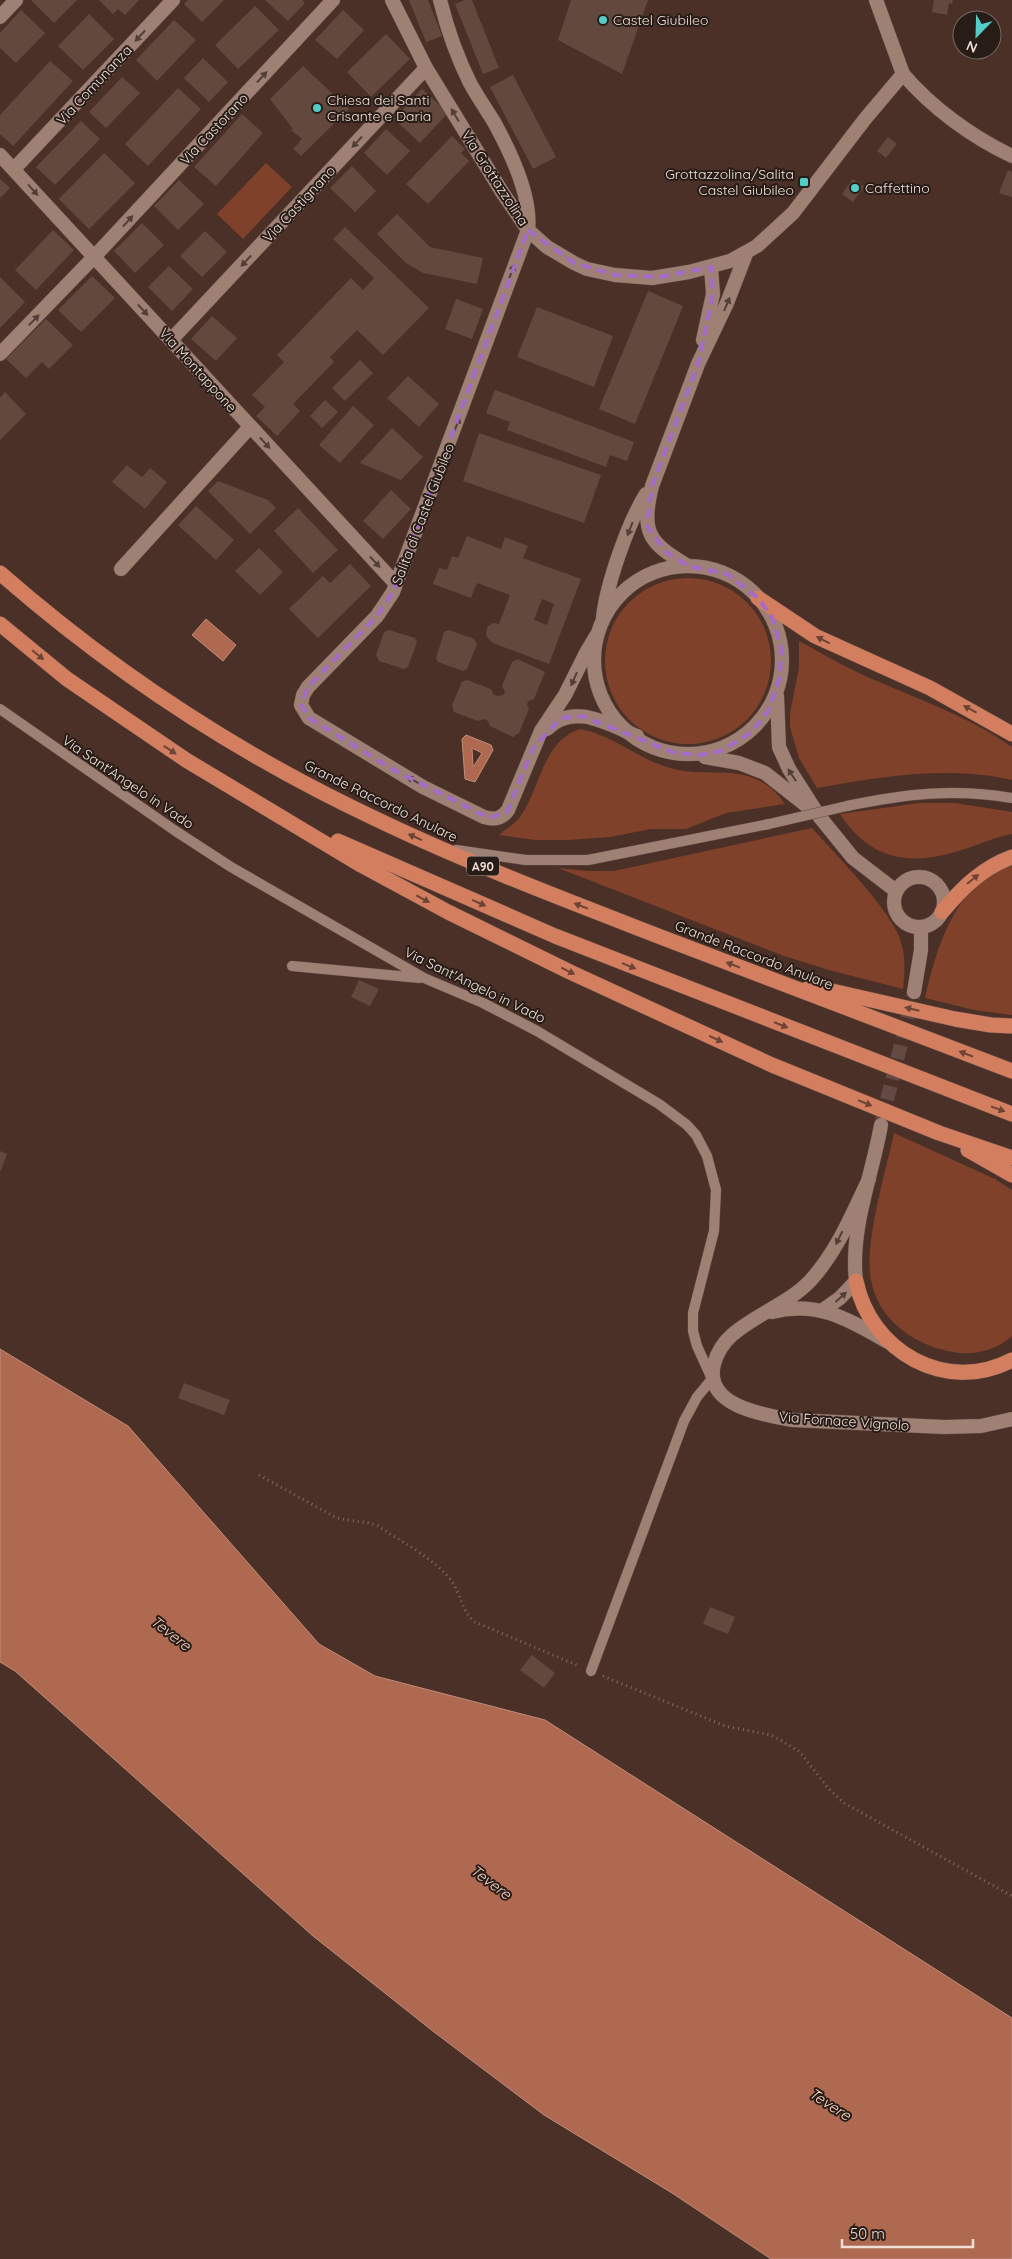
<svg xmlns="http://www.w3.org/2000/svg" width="1012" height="2259" font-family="Quicksand,sans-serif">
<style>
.green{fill:#7f412a}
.water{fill:#ae6950;stroke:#c28c79;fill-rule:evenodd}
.building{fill:#63483e;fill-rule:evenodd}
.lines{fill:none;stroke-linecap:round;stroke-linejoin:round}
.tertiary-tunnel{stroke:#634a42;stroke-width:14;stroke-dasharray:14 7;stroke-linecap:butt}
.service-casing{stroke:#614c44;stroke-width:11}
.minor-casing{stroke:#614c44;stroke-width:15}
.tertiary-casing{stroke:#614c44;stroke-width:15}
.motorway-casing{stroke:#614c44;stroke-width:16}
.path{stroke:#836c64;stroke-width:3;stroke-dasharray:1 4;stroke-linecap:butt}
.service{stroke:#9e8075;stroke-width:10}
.minor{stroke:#9e8075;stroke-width:14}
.tertiary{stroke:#9e8075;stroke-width:14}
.motorway{stroke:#d27e5f;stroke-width:15}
.service-bridge-casing{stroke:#614c44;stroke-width:11;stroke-linecap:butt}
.service-bridge{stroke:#9e8075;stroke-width:10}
.oneway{fill:#513f38}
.oneway2{fill:#6c4334}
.marked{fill:none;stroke:#a46bc8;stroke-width:4;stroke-dasharray:10 6;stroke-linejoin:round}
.poi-dot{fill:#54cdc8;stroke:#281c17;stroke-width:2}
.labels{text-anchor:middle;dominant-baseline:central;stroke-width:4;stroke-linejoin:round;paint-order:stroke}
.shield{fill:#281c17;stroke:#b4a49f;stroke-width:1}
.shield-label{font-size:12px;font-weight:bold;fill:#f0dfd9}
.poi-label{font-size:14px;fill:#f0dfd9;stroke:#281c17;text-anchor:start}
.street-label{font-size:14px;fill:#f0dfd9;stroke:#281c17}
.water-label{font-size:15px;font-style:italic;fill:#fad1c2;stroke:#281c17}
</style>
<rect width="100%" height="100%" fill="#4a3027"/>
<path class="green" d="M266,163L292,187L243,239L217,214Z
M605 661a83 83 0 1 1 166 0a83 83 0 1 1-166 0Z
M799,641C825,655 850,670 877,681C923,701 971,718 1012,747V780C948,765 880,777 817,788L799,758L790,727V713L799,668Z
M580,729C613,735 638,759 670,768C713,780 753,758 785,804L726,813L686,829H651L610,837L569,840H535L499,835C505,829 515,824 520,817C541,788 542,741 580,729Z
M919,803H955L1012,812V834C995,837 981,844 965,849C913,866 872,863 840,814Z
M812,828C837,856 884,903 899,936C906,954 905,971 903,989L829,970L784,956L558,868L587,871H614Z
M1012,866V1015L974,1010L925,998C937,947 955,882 1012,866Z
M894,1133L995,1179L1012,1190V1336C992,1354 965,1357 940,1349C904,1339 874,1312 870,1273C866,1237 886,1170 894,1133Z"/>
<path class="water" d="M206,619L236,645L223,661L192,635Z
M466,735L491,745L493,750L475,782L465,779L462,739ZM472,748L482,753L474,766H473Z
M0,1349L128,1426L319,1644L375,1676L545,1720L1012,2018V2259H771L672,2193L544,2115L434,2032L313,1936L15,1671L0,1662Z"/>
<path class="building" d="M31,0H77L54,23Z
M99,0H139L125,15L118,9L113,14Z
M188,0H224L202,22L184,4Z
M265,0H302L305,3L288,21Z
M409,0H428L442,36L426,42Z
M465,0H472L499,68L483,74L455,4Z
M571,0H648L622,74L558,40Z
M934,0H953L952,4L949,3L947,15L932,12Z
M255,6L279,30L238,69L215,45Z
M21,10L45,33L16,63L0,48V33Z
M343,10L364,30L337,59L315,40Z
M89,14L114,39L83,70L58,46Z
M174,20L196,40L157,81L136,60Z
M386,34L410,59L371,97L347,72Z
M203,58L228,82L209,102L184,78Z
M50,61L73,81L13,146L0,134V115Z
M303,66L349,109L301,156L293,149L302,139L291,130L293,129L270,99Z
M513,75L556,157L533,169L490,87Z
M122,77L140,93L106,128L89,112Z
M178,88L201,109L148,166L125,144Z
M422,89L448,113L420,143L394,119Z
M242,114L263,133L216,186L194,167Z
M81,121L100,139L55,185L36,167Z
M386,129L410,151L387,175L364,153Z
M452,136L465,149L461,153L469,161L428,204L406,184Z
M888,137L897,144L886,158L877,151Z
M104,153L135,183L89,229L59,199Z
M352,166L376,191L355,212L330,188Z
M1008,170L1012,172V197L999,193Z
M0,179L10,188L0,198Z
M853,179L864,187L853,202L842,194Z
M179,180L204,204L178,230L154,206Z
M397,214L430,247L483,258L477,284L423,273L406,263L377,234Z
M142,223L164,245L135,273L114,251Z
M345,227L429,308L383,355L357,330L330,357L334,362L293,404L300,411L277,436L256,416L265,407L252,395L284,362L277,355L351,278L363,290L374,278L333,239Z
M53,230L74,250L36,290L15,270Z
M205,231L227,252L202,277L180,256Z
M169,266L193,289L172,311L148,287Z
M92,276L115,298L81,332L58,310Z
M0,277L25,302L0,328Z
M648,291L683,306L635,424L599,409Z
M456,299L483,309L472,339L445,329Z
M537,307L613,336L594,387L517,357Z
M212,316L237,338L216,361L191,339Z
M46,319L73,345L49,369L42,362L26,378L6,359Z
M360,360L373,373L345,401L332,388Z
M408,376L439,404L419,427L387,398Z
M495,390L634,442L627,461L610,455L606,467L507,430L510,422L486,413Z
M5,392L26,414L0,440V398Z
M325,400L338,412L322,428L310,416Z
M353,406L374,425L340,463L319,445Z
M392,428L423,457L401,480L360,463Z
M479,433L601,475L584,523L463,481Z
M127,465L142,477L150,468L167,482L145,509L112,482Z
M218,481L268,500L276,508L250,534L208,491Z
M391,490L411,509L383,539L363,521Z
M196,506L234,540L216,560L178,525Z
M298,508L338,550L313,573L274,531Z
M467,536L501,549L505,537L528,546L523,558L581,579L549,664L493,643L487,637L486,633L488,626L493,623L499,624L510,595L477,583L471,598L433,584L439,568L447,570L452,556L458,558ZM542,599L554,604L547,625L534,620Z
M259,548L283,572L260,595L235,571Z
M350,564L371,586L318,638L289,609L323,576L330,583Z
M389,630L415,638L417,642L408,667L404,669L379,661L376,655L384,632Z
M449,630L474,639L477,644L467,669L463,671L438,662L436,658L444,632Z
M518,659L545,672L534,699L528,701L527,705L529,709L519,733L513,737L490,726L488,721L484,719L478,721L454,712L452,705L462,682L467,680L491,689L494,695L498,696L503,695L505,692L502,686L512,662Z
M359,980L379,989L370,1006L351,997Z
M0,1151L7,1154L0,1172Z
M184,1383L230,1400L224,1415L178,1398Z
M710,1607L735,1617L728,1634L703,1624Z
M532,1655L555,1673L544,1688L520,1670Z"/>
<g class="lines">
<path class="tertiary-tunnel" d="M882,1120L914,992"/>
<defs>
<path id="service" d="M0,709L174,830L231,867L424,978L483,1003L537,1031L659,1104L687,1125L696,1135L707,1156L716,1190L714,1231L693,1313V1331L697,1346L712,1379L697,1397L684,1421L591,1671
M847,806C905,794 953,788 1012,798
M456,850L526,860H588L769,824
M292,966L420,978"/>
<path id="minor" d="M440,0C447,28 457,57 470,83C477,96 486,109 494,122C510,151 532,197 528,230L393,592L377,616L308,687L303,695L301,705L309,718L423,787L484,817C494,820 502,819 508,810L541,731L565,695L586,653L596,636
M0,17L16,0
M903,74C932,108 972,137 1012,156
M0,155L396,584
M14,169L173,0
M171,340L426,68
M0,354L94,257L333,0
M121,569L250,427
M547,729C573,702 608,724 637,736"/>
<path id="tertiary" d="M392,0L426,68L502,192L528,230L547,247L574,263L587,269L615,275L652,278L689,272L730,261L757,246L793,213L865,119L903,74L876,0
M703,340L713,294L711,267
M594 660a94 94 0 1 1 188 0a94 94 0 1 1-188 0Z
M688,566C648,542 641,533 652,486L698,364L727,303L746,254
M603,617C607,583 628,523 646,494
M777,696L779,747L789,769L819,816L853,858L896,891
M705,757L739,763L765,773L807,806
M894 902a25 25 0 1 1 50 0a25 25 0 1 1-50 0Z
M914,992L921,950V927
M869,1179C852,1214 837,1252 810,1281C788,1304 756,1314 732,1335C723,1343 717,1353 714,1364C703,1406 764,1415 793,1420L944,1427L981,1426L1012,1419
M823,1310L840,1298L856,1281C850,1229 872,1176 881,1125
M772,1312C818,1300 849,1320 888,1342"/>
<path id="motorway" d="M0,573C113,672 240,755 376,819C470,864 568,901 666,939C781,983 897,1027 1012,1071
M758,598L815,636L930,688L1012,734
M0,624L67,679L186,760L361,865L448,912L570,972L772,1065L939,1133L1012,1158
M338,841L555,936L1012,1114
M942,912C962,888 982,868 1012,857
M810,986L955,1019L991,1025L1012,1026
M968,1150L1012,1175
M856,1281C870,1351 946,1395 1012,1360"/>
</defs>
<use href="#service" class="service-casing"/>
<use href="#minor" class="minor-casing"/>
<use href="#tertiary" class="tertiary-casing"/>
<use href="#motorway" class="motorway-casing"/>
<path class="path" d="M259,1475L335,1517C349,1522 364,1520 378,1526C400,1541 433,1558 450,1579C461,1593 461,1611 475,1622L579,1666
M603,1676L725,1726L771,1735L782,1741L800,1752L828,1788L844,1803L1012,1896"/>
<use href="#service" class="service"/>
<use href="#minor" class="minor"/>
<use href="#tertiary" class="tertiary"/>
<use href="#motorway" class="motorway"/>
<defs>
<path id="service-bridge" d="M769,824L847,806"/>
</defs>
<use href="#service-bridge" class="service-bridge-casing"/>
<use href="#service-bridge" class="service-bridge"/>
</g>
<defs><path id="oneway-solid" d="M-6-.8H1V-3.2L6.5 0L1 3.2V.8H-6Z" transform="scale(1.25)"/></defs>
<g class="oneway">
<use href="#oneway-solid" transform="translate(140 36) rotate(133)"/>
<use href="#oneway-solid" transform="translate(262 77) rotate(-47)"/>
<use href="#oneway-solid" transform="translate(455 115) rotate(-121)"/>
<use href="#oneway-solid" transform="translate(357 142) rotate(133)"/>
<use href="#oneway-solid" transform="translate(33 190) rotate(48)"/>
<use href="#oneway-solid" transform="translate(128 221) rotate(-47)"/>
<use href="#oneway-solid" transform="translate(246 261) rotate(133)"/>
<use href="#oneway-solid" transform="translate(512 271) rotate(-69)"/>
<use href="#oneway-solid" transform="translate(727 304) rotate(-67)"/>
<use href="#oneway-solid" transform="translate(143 310) rotate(47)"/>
<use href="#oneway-solid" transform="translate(34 320) rotate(-46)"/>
<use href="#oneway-solid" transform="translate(457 424) rotate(-70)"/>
<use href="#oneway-solid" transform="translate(265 443) rotate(47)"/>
<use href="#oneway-solid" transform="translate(630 529) rotate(111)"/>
<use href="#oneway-solid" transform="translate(375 562) rotate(47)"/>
<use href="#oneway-solid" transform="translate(574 679) rotate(114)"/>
<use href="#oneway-solid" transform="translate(792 775) rotate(-123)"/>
<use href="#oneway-solid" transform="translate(413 780) rotate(-150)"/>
<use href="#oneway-solid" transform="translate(839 1238) rotate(117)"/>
<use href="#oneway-solid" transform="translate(841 1297) rotate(-42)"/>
</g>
<g class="oneway2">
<use href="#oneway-solid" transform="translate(823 640) rotate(-153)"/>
<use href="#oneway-solid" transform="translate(38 655) rotate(39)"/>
<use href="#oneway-solid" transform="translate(970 709) rotate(-152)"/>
<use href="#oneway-solid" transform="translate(170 750) rotate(33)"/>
<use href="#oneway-solid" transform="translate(415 837) rotate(-156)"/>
<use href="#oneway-solid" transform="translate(973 879) rotate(-39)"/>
<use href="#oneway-solid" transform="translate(423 899) rotate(28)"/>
<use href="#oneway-solid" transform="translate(479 903) rotate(24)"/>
<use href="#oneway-solid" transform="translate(581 906) rotate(-159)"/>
<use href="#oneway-solid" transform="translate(733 965) rotate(-159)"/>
<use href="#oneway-solid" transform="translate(629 966) rotate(22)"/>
<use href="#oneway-solid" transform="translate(568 971) rotate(26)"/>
<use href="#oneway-solid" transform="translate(912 1009) rotate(-167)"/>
<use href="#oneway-solid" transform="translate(781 1025) rotate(22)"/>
<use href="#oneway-solid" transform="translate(716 1039) rotate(25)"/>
<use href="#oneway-solid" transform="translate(966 1054) rotate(-159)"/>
<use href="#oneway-solid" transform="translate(865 1103) rotate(22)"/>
<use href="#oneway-solid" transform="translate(998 1109) rotate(20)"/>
</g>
<path class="marked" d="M528,230L574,263L615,275L660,277L711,267L713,294L698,364L652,486L647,526L666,552L688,566L727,574L758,598L772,617L781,648L780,677L768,711L752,732L721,751L700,755L675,753L582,716L561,718L533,748L507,812L489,818L394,770L309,718L301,705L308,687L377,616L393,592Z"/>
<g class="poi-dot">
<circle cx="603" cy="20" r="5"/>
<circle cx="317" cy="108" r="5"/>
<rect x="799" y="177" width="10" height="10" rx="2.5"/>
<circle cx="855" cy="188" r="5"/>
</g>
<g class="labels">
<rect class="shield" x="467" y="856.5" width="32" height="19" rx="4"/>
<g class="shield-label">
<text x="483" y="866">A90</text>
</g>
<g class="poi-label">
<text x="613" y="20">Castel Giubileo</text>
<text x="327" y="100">Chiesa dei Santi<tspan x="327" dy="16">Crisante e Daria</tspan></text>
<text x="794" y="174" text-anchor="end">Grottazzolina/Salita<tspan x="794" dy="16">Castel Giubileo</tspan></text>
<text x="865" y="188">Caffettino</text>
</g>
<g class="street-label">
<text transform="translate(94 85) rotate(-47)">Via Comunanza</text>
<text transform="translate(214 129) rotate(-47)">Via Castorano</text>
<text transform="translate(495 178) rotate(57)">Via Grottazzolina</text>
<text transform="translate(299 204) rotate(-47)">Via Castignano</text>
<text transform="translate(198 370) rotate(48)">Via Montappone</text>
<text transform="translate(423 514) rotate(-69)">Salita di Castel Giubileo</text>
<text transform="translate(128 782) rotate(34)">Via Sant'Angelo in Vado</text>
<text transform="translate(381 801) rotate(26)">Grande Raccordo Anulare</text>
<text transform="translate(754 955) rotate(21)">Grande Raccordo Anulare</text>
<text transform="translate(475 985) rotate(26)">Via Sant'Angelo in Vado</text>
<text transform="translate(844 1421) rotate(4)">Via Fornace Vignolo</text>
</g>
<g class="water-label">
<text transform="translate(171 1633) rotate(38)">Tevere</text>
<text transform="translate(491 1882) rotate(37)">Tevere</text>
<text transform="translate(830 2104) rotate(33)">Tevere</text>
</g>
</g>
<g transform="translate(977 35) rotate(203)"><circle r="24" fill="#281c17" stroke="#786a65"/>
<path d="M0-4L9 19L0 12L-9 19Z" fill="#54cdc8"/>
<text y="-8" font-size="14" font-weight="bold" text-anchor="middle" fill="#f0dfd9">N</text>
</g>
<path d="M842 2239v8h131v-8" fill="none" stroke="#f0dfd9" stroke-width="2.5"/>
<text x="850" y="2239" font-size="15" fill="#f0dfd9" stroke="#281c17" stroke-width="4" paint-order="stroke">50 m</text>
</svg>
